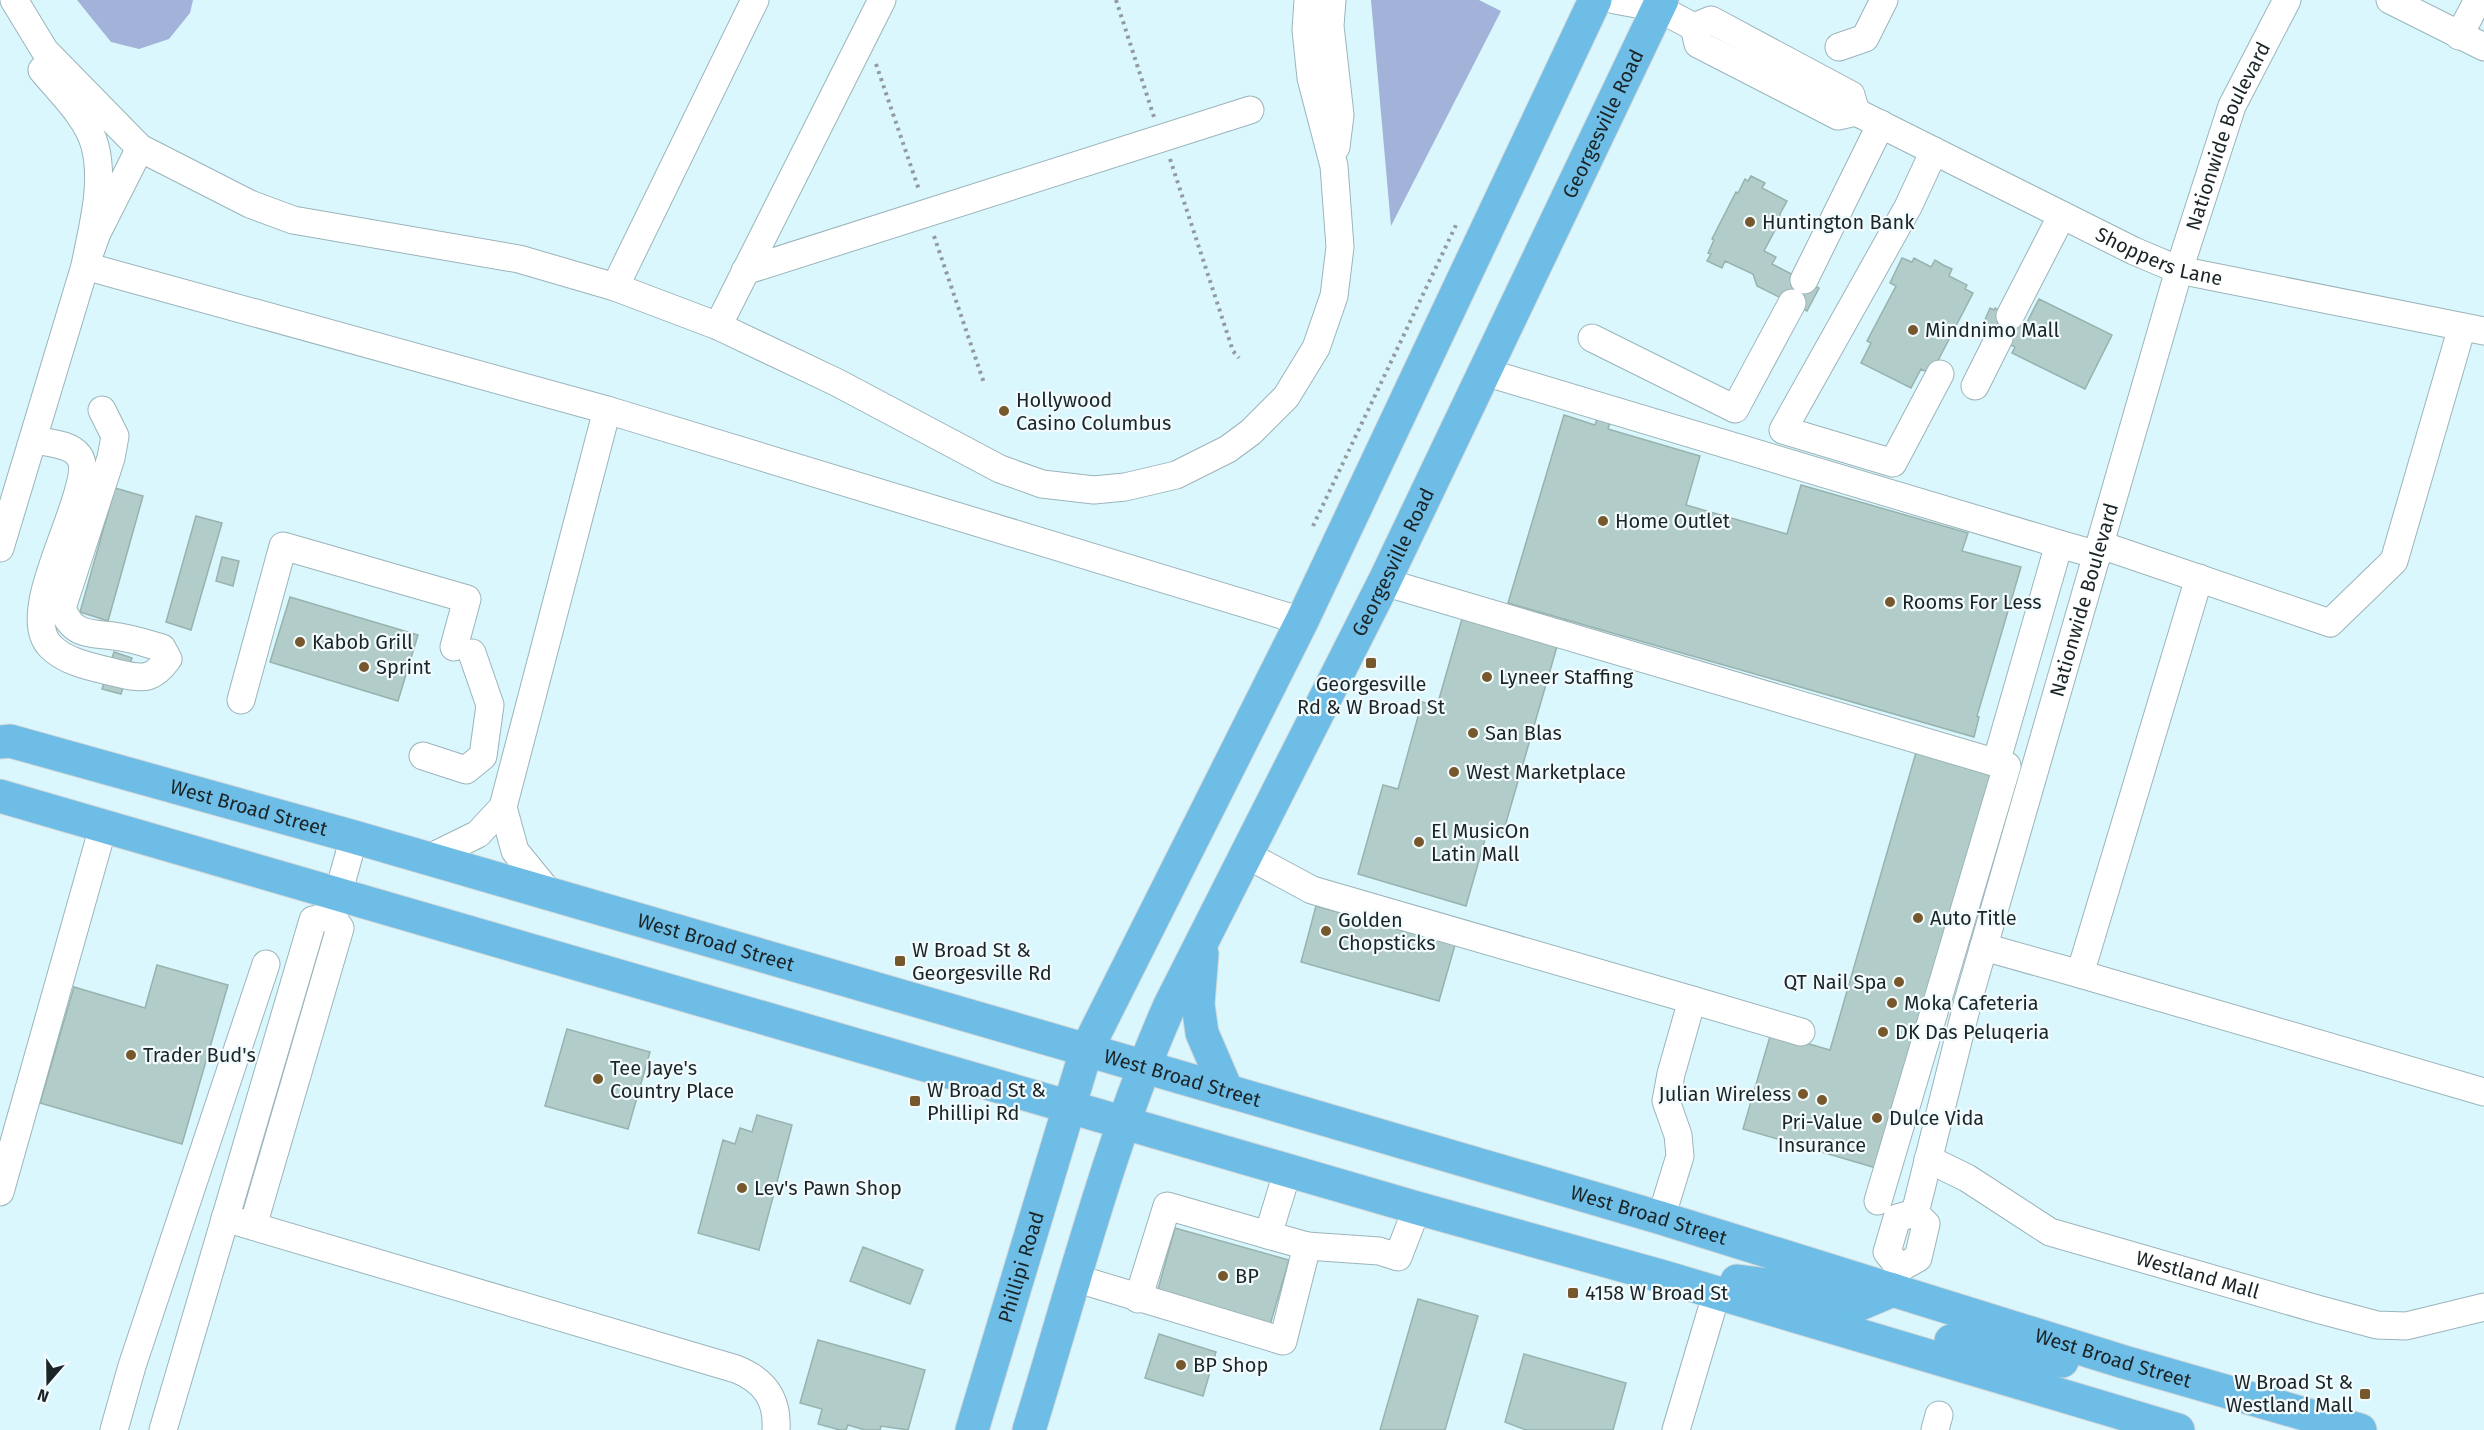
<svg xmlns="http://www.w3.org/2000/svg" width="2484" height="1430" font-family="'Fira Sans',sans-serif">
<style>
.built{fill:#daf7fe}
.water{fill:#a3b2d9}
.building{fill:#b2cdc9;stroke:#98b2ae;stroke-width:1.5}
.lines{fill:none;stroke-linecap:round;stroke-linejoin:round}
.minor-casing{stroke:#9bb4ba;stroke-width:29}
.major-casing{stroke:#d6d8d8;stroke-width:35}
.path{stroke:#929c9f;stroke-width:4;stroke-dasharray:3 4.5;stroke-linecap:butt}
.minor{stroke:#fff;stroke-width:27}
.major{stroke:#6dbde6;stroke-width:33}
.poi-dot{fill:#76582c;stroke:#f1fbfe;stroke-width:2}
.labels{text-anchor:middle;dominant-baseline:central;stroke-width:4.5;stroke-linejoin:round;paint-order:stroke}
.street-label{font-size:20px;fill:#1b2527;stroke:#f1fbfe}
.poi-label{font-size:20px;fill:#1b2527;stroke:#f1fbfe;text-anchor:start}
</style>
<rect width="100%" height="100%" fill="#f1fbfe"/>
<path class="built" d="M0,0H2484V1430H0Z"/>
<path class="water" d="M77,0H193L190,13L169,39L139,49L111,42Z
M1371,0H1479L1501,11L1391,226Z"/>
<path class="building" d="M1751,176L1765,183L1762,188L1787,201L1780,214V221L1764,251L1776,257L1772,264L1819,288L1807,311L1757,286L1753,274L1725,261L1722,268L1707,261L1711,254L1708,253L1714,240L1712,239L1736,192L1738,193L1745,179L1748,181Z
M1902,258L1912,262L1914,258L1931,267L1935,260L1943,265L1952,269L1949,276L1967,285L1965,289L1973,293L1931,374L1921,369L1911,388L1861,363L1871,343L1867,341L1896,286L1890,283Z
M2039,299L2112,335L2085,389L2012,353L2015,347L1981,329L1990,308L1994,310L1995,308L2026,324Z
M1564,415L1595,425L1598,416L1611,420L1608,429L1700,456L1686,505L1787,534L1801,485L1968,533L1962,551L2021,567L1977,716L1979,717L1974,737L1508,603Z
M115,488L143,496L108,621L80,612Z
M196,516L222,523L191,630L166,622Z
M222,557L239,561L233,586L216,581Z
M290,597L418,635L398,701L270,662Z
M1462,619L1558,643L1503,833L1488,829L1466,906L1358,874L1383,785L1398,789L1422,702L1437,706Z
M114,652L132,658L121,694L102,689Z
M1917,749L1995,774L1883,1170L1743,1129L1771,1033L1830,1050Z
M1316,906L1455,945L1439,1001L1301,962Z
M157,965L228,985L182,1144L40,1103L74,987L145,1008Z
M567,1029L650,1052L628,1129L545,1106Z
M757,1115L792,1125L759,1250L698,1233L723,1140L735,1144L740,1128L752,1132Z
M1175,1228L1289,1260L1270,1325L1157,1293Z
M863,1247L923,1270L910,1304L850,1281Z
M1418,1299L1478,1316L1445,1430H1380Z
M1159,1334L1216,1352L1203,1396L1145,1378Z
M818,1340L925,1370L908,1430L881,1426L880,1430H865L848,1425L846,1430H840L818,1424L822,1409L800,1403Z
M1524,1354L1626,1383L1613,1430H1526L1505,1422Z"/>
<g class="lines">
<defs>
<g id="minor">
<path d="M14,0L45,51L140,148L250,204L293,220L519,259L615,287L718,326L836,382L1000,469L1042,484L1094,490L1125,487L1176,475L1228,449L1251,432L1286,397L1316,348L1334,296L1340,247L1334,166L1311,78L1306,30L1308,0"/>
<path d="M1332,0L1330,26L1340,115L1336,147"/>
<path d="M1615,0L1658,8L1694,27L1711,20L1851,95L1856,112"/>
<path d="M2390,0L2484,47"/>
<path id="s1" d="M1694,27L1698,44L1838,116L1856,112L2134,251L2179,270L2484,331"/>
<path d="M2459,36L2478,0"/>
<path d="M1839,47L1865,38L1884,0"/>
<path d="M42,70C60,92 88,118 95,146C105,185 92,228 85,266L607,410L1302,621"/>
<path d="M1934,151L1908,207L1783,430L1893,463L1940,374"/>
<path d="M745,271L1250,110"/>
<path d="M1804,280L1881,124"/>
<path d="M615,287L755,0"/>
<path d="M2010,316L2062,215"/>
<path d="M718,326L882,0"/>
<path d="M1592,338L1735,409L1792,303"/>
<path d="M1485,372L2059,544"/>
<path d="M1975,386L1999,338"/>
<path d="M33,440C47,443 70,443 79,456C100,484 14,609 50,646C67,664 98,668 121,674C145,680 154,678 168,659L162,648C148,644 134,639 120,637C93,632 74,639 62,608L111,458L115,436L102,410"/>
<path d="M2101,545L2330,623L2394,561L2462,327"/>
<path d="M0,548L85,266L97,233L140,148"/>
<path d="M1384,582L2007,766L1878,1201"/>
<path d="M241,700L283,546L467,599L454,647"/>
<path d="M423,756L466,770L483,756L490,705L472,653"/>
<path d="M1996,763L2059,544L2098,555"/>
<path d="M503,807L515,851L550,894"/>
<path d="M1247,855L1312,890L1692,1000L1671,1074L1666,1101L1678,1135L1680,1156L1661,1218"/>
<path d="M427,859L478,834L503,807L607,410"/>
<path d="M1984,947L2080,974L2199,578"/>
<path d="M2080,974L2484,1092"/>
<path d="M1692,1000L1801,1032"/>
<path id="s2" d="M1928,1159L1967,1178L2050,1232L2317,1309L2377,1325L2406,1326L2484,1307"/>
<path d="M0,1192L103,827"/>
<path id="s3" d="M1915,1213L1968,1001L2179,270L2232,106L2287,0"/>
<path d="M1915,1213L1926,1224L1918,1258L1900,1268L1887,1252L1897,1218Z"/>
<path d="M225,1218L736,1369C764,1380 778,1399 776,1430"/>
<path d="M253,1226L340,928L332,916L354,837"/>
<path d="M1307,1246L1379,1251L1398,1257L1417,1208"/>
<path d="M1075,1278L1283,1341L1307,1246L1268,1235L1288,1170"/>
<path d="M1138,1299L1167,1206L1268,1235"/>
<path d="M114,1430L132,1366L266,964"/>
<path d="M163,1430L313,920L332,916"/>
<path d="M1676,1430L1717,1292"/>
<path d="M1935,1430L1939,1415"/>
</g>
<g id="major">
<path id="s4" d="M0,742L10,741L354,837L1269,1103L1661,1218L2124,1362L2360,1430"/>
<path d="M0,796L1417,1208L1664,1277L2178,1430"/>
<path d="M1202,954L1198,1004L1202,1033L1227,1091"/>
<path d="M1737,1281L1809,1290L1860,1304L1893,1290"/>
<path d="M1951,1341L1973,1348L2062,1361"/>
<path id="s5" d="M972,1430L1086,1051L1302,621L1595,0"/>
<path id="s6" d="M1029,1430C1073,1288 1109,1144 1169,1007L1384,582L1662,0"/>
</g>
</defs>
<use href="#minor" class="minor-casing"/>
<use href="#major" class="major-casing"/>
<path class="path" d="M1116,0L1154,117
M876,64L919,190
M1170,159L1233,351L1239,358
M934,236L984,383
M1313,526L1457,223"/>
<use href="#minor" class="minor"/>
<use href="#major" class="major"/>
</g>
<g class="poi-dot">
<circle cx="1750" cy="222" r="6"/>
<circle cx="1913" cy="330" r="6"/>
<circle cx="1004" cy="411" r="6"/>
<circle cx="1603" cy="521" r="6"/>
<circle cx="1890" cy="602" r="6"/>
<circle cx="300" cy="642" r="6"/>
<rect x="1365" y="657" width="12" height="12" rx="3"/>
<circle cx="364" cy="667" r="6"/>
<circle cx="1487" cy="677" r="6"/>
<circle cx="1473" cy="733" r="6"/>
<circle cx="1454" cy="772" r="6"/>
<circle cx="1419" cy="842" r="6"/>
<circle cx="1918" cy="918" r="6"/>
<circle cx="1326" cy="931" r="6"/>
<rect x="894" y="955" width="12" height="12" rx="3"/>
<circle cx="1899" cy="982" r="6"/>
<circle cx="1892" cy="1003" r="6"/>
<circle cx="1883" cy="1032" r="6"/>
<circle cx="131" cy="1055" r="6"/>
<circle cx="598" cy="1079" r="6"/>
<circle cx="1803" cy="1094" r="6"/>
<circle cx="1822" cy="1100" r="6"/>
<rect x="909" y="1095" width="12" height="12" rx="3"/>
<circle cx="1877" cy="1118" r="6"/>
<circle cx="742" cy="1188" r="6"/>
<circle cx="1223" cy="1276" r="6"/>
<rect x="1567" y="1287" width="12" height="12" rx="3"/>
<circle cx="1181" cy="1365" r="6"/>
<rect x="2359" y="1388" width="12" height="12" rx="3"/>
</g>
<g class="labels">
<g class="street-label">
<text stroke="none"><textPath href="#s6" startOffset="1430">Georgesville Road</textPath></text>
<text stroke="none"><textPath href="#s3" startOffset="1122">Nationwide Boulevard</textPath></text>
<text stroke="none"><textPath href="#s1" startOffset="530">Shoppers Lane</textPath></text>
<text stroke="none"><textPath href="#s6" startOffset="944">Georgesville Road</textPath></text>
<text stroke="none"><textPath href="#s3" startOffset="636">Nationwide Boulevard</textPath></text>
<text stroke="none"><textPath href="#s4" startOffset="258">West Broad Street</textPath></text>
<text stroke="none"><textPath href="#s4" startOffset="744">West Broad Street</textPath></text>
<text stroke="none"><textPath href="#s4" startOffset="1230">West Broad Street</textPath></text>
<text stroke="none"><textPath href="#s4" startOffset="1716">West Broad Street</textPath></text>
<text stroke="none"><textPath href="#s5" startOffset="170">Phillipi Road</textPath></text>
<text stroke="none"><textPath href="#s2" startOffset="296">Westland Mall</textPath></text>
<text stroke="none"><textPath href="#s4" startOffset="2202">West Broad Street</textPath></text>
</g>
<g class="poi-label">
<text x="1762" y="222">Huntington Bank</text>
<text x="1925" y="330">Mindnimo Mall</text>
<text x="1016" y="400">Hollywood<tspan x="1016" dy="23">Casino Columbus</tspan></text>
<text x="1615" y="521">Home Outlet</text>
<text x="1902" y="602">Rooms For Less</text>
<text x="312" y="642">Kabob Grill</text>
<text x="376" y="667">Sprint</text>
<text x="1499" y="677">Lyneer Staffing</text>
<text x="1371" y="684" text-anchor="middle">Georgesville<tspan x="1371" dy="23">Rd &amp; W Broad St</tspan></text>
<text x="1485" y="733">San Blas</text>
<text x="1466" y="772">West Marketplace</text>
<text x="1431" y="831">El MusicOn<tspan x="1431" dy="23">Latin Mall</tspan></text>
<text x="1930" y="918">Auto Title</text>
<text x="1338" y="920">Golden<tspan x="1338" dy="23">Chopsticks</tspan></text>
<text x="912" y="950">W Broad St &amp;<tspan x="912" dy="23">Georgesville Rd</tspan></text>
<text x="1887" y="982" text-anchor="end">QT Nail Spa</text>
<text x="1904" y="1003">Moka Cafeteria</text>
<text x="1895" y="1032">DK Das Peluqeria</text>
<text x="143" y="1055">Trader Bud's</text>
<text x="610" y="1068">Tee Jaye's<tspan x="610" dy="23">Country Place</tspan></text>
<text x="927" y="1090">W Broad St &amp;<tspan x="927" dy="23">Phillipi Rd</tspan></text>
<text x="1791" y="1094" text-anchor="end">Julian Wireless</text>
<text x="1889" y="1118">Dulce Vida</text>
<text x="1822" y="1122" text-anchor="middle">Pri-Value<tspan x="1822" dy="23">Insurance</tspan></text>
<text x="754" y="1188">Lev's Pawn Shop</text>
<text x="1235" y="1276">BP</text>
<text x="1585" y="1293">4158 W Broad St</text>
<text x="1193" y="1365">BP Shop</text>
<text x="2353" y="1382" text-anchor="end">W Broad St &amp;<tspan x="2353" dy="23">Westland Mall</tspan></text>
</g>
</g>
<g transform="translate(48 1382) rotate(200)" stroke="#f1fbfe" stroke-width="4.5" paint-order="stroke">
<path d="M0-4.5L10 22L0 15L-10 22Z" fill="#1b2527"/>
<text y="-9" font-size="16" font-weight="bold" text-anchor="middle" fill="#1b2527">N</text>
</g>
</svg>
